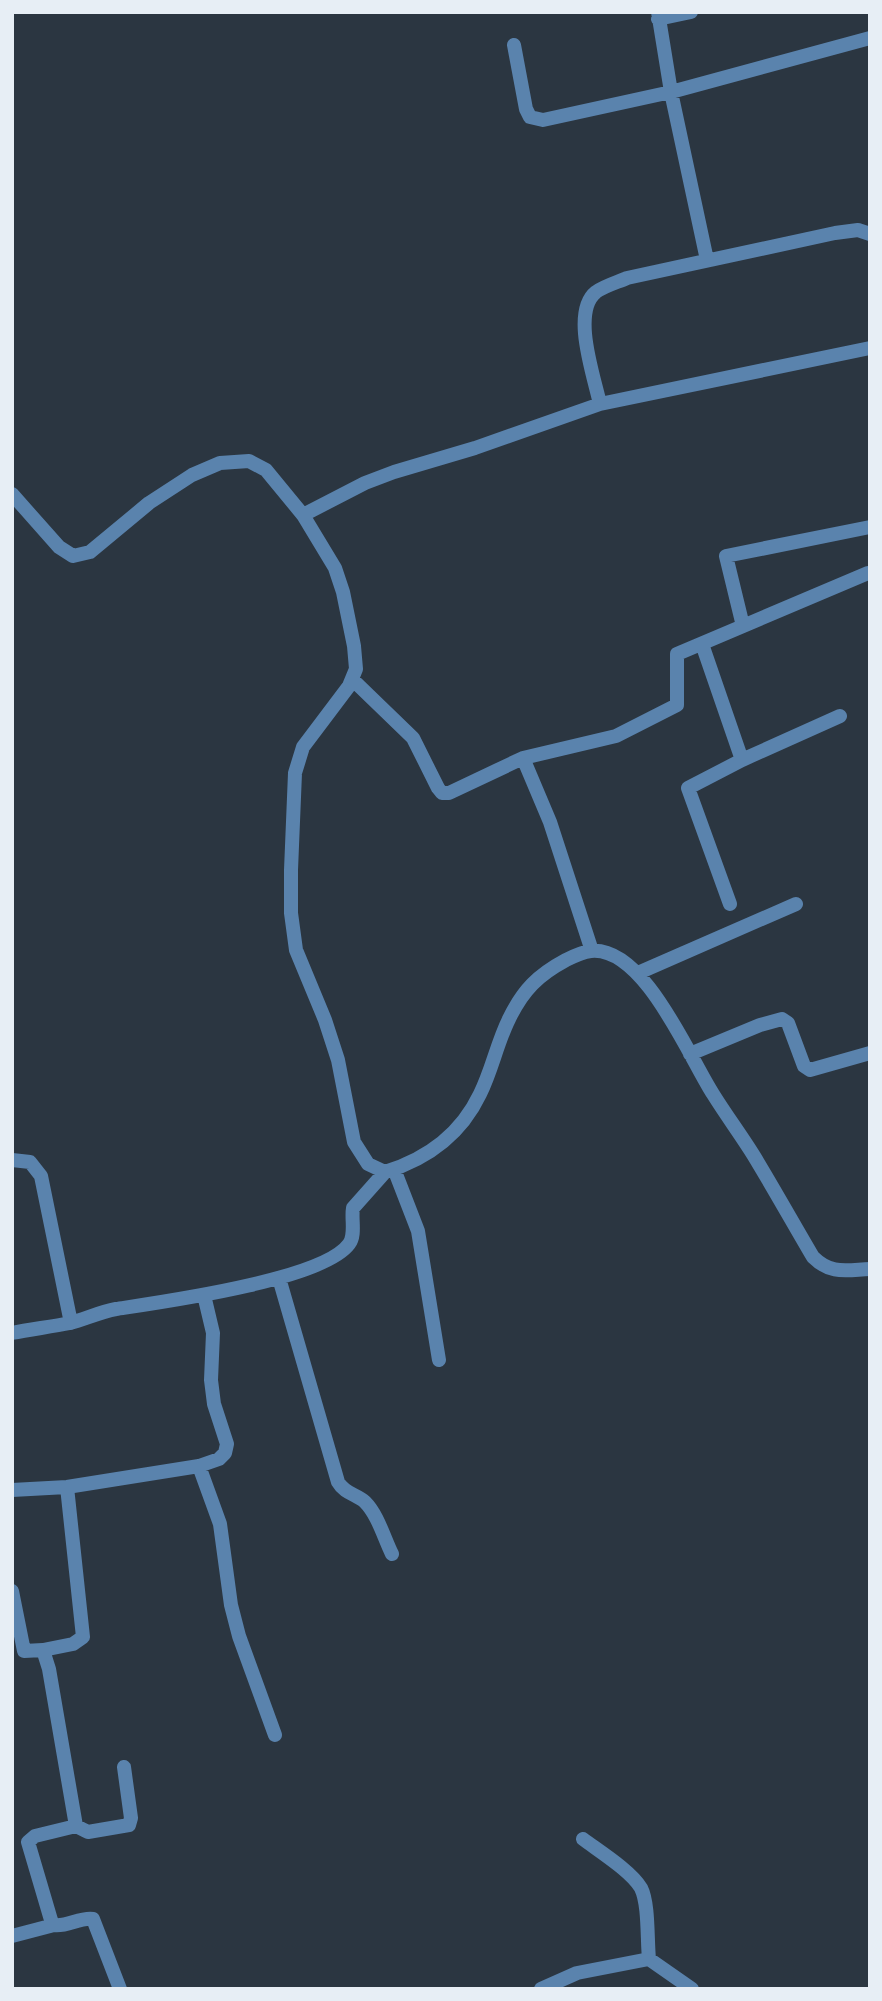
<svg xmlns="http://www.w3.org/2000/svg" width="882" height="2001" font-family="Signika,sans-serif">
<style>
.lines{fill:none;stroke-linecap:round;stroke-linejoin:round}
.street{stroke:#5a83ad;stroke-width:14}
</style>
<rect width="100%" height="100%" fill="#2b3641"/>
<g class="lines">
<path class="street" d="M658,12L671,92L707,260
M658,19L691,12
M514,45L526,109L530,117L543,120L671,92L870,38
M600,404C594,376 571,312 596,292C604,286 618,282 627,278L835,233L858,230L870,234
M12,494L59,547L73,556L90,552L149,503L192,475L220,463L249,461L266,470L303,515L335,568L343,592L354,646L356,669L349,686L303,747L295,773L291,870V913L296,950L325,1020L338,1060L354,1142L368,1164L385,1172C427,1159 461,1134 480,1094C492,1070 497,1043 509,1019C523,990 538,975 566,960C574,956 582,952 591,951C644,946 689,1057 713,1094C726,1115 741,1135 754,1156C774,1189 793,1223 813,1257C831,1275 846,1270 870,1269
M303,515L365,483L394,472L475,448L600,404L870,348
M743,626L726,556L870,527
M702,644L742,760L840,716
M352,679L413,738L438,788L442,793H449L523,758L616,736L677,705V654L868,573
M523,758L550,822L592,951
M730,904L688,788L742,760
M638,973L796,904
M690,1054L760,1025L782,1019L788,1023L804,1066L810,1070L870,1053
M12,1160L30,1162L41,1176L71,1323
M394,1169L418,1231L439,1360
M279,1278L338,1482C345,1494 356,1494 365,1502C378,1515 384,1538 392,1554
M12,1333C31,1329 51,1327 70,1323C85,1319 100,1312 116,1309C162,1302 323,1280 349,1244C356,1235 351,1219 353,1208L385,1172
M199,1466L220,1524L231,1605L239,1636L275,1735
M12,1490L67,1487L199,1466L219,1459L225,1453L227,1444L214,1404L211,1380L213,1333L204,1295
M12,1591L24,1651L43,1650L49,1669L76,1826L35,1836L28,1842L51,1920L54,1925C67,1927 80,1917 93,1919L120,1989
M43,1650L73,1644L83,1637L67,1487
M76,1826L88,1832L129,1825L131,1818L124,1767
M583,1839C599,1851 631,1871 641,1888C649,1904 647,1940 649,1959
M12,1936L54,1925
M541,1989L577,1973L649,1959L692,1989"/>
</g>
<rect width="882" height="2001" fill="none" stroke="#e7eef5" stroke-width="28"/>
</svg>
